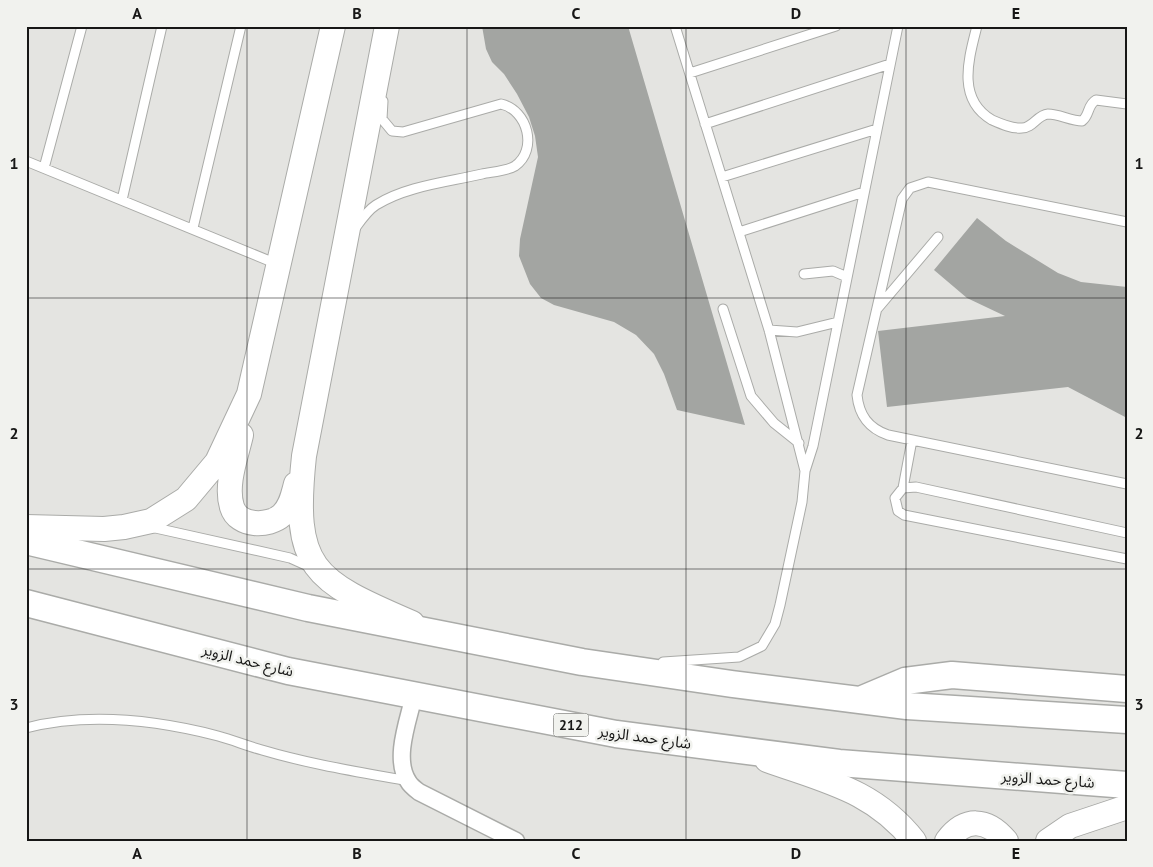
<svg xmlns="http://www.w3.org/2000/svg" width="1153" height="867" font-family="'PT Sans','Noto Sans Arabic',sans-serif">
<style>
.building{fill:#a3a5a2}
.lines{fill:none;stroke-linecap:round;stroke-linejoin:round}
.service-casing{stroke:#aaaba8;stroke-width:11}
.minor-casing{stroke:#aaaba8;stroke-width:19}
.secondary-casing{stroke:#aaaba8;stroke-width:26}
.primary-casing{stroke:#aaaba8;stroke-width:29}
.service{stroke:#fff;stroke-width:9}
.minor{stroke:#fff;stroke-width:16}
.secondary{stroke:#fff;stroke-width:24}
.primary{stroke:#fff;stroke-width:26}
.grid{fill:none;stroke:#171716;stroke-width:1;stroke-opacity:0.55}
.labels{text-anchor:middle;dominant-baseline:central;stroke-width:5;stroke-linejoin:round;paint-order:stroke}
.shield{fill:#f1f2ee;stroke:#585957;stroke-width:1}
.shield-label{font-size:14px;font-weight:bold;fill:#171716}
.street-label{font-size:15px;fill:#171716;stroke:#f1f2ee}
.neatline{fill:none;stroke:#171716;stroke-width:2}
.grid-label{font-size:16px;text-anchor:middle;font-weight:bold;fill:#171716}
</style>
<rect width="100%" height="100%" fill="#e4e4e1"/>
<path class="building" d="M482,26H628L745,425L677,410L664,374L654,354L636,335L614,322L554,305L541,298L530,284L519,256L520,239L538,157L535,136L529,117L517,94L504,74L492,62L486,49Z
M977,218L1006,241L1058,273L1081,282L1127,287V418L1068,387L887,407L878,331L1005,316L967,298L934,270Z"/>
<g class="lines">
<defs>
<path id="service" d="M977,26C969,58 956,99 992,120C1001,124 1012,129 1022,128C1033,128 1037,115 1048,114C1059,114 1071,121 1082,121C1090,115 1087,105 1096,100L1127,104
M690,73L836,26
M705,124L890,64
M26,161L277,264
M44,168L82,26
M722,177L877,129
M122,200L162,26
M1127,222L928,182L910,188L902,199L857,395C859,415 868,428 888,435L1127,484
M356,227C361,220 368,210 376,205C406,186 448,182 482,174C491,172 507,171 515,166C538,150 528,110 501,104L403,132L392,131L382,119L383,101
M193,228L241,26
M739,232L864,192
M804,274L833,271L847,277
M723,309L751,396L774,423L799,443
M877,309L938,237
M769,330L797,332L838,322
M805,471L813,446L898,26
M903,488L912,440
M151,527L290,558L310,567
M1127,533L916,487L903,488L895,498L898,511L904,515L1127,559
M663,662L739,657L762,646L775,624L780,605L802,502L805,471L769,330L675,26
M26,728C89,712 156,720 218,736C233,740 247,746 262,750C309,764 359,772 408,781"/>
<path id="minor" d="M414,695C409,719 393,758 408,781C410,785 415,789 419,792L516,841"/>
<path id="secondary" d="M387,26L304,456C292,569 312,580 412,623
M241,435C236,457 225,485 232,507C238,527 269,527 282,515C291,507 293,495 296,484
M26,527L104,529L124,527L151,521L186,499L217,462L249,394L333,26
M767,760C825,781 874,790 914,841
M947,841C965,817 987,818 1006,841
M1048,841L1070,826L1127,807"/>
<path id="primary" d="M26,541L308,608L582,662L732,684L907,706L1127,720
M26,603L288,671L616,734L839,763L1127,785
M860,700L905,681L952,675L1127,689"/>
</defs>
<use href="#service" class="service-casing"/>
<use href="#minor" class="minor-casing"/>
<use href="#secondary" class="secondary-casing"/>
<use href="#primary" class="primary-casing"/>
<use href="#service" class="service"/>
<use href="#minor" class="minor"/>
<use href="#secondary" class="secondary"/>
<use href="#primary" class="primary"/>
</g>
<path class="grid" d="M247,26V841M467,26V841M686,26V841M906,26V841M26,298H1127M26,569H1127"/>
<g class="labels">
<rect class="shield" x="553.5" y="713.5" width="35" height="23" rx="4"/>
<g class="shield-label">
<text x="571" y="725">212</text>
</g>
<g class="street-label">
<text transform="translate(248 660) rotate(14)">شارع حمد الزوير</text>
<text transform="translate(645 737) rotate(8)">شارع حمد الزوير</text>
<text transform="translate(1048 779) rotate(4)">شارع حمد الزوير</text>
</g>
</g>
<rect width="1153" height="867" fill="none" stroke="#f1f2ee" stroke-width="55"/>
<rect x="28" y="28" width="1098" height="812" class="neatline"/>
<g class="grid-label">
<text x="137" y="19">A</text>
<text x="357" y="19">B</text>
<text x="576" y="19">C</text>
<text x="796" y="19">D</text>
<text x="1016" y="19">E</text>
<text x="14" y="169">1</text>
<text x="1139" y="169">1</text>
<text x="14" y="439">2</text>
<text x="1139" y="439">2</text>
<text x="14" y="710">3</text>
<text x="1139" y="710">3</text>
<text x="137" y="859">A</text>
<text x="357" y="859">B</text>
<text x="576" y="859">C</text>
<text x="796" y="859">D</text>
<text x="1016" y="859">E</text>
</g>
</svg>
